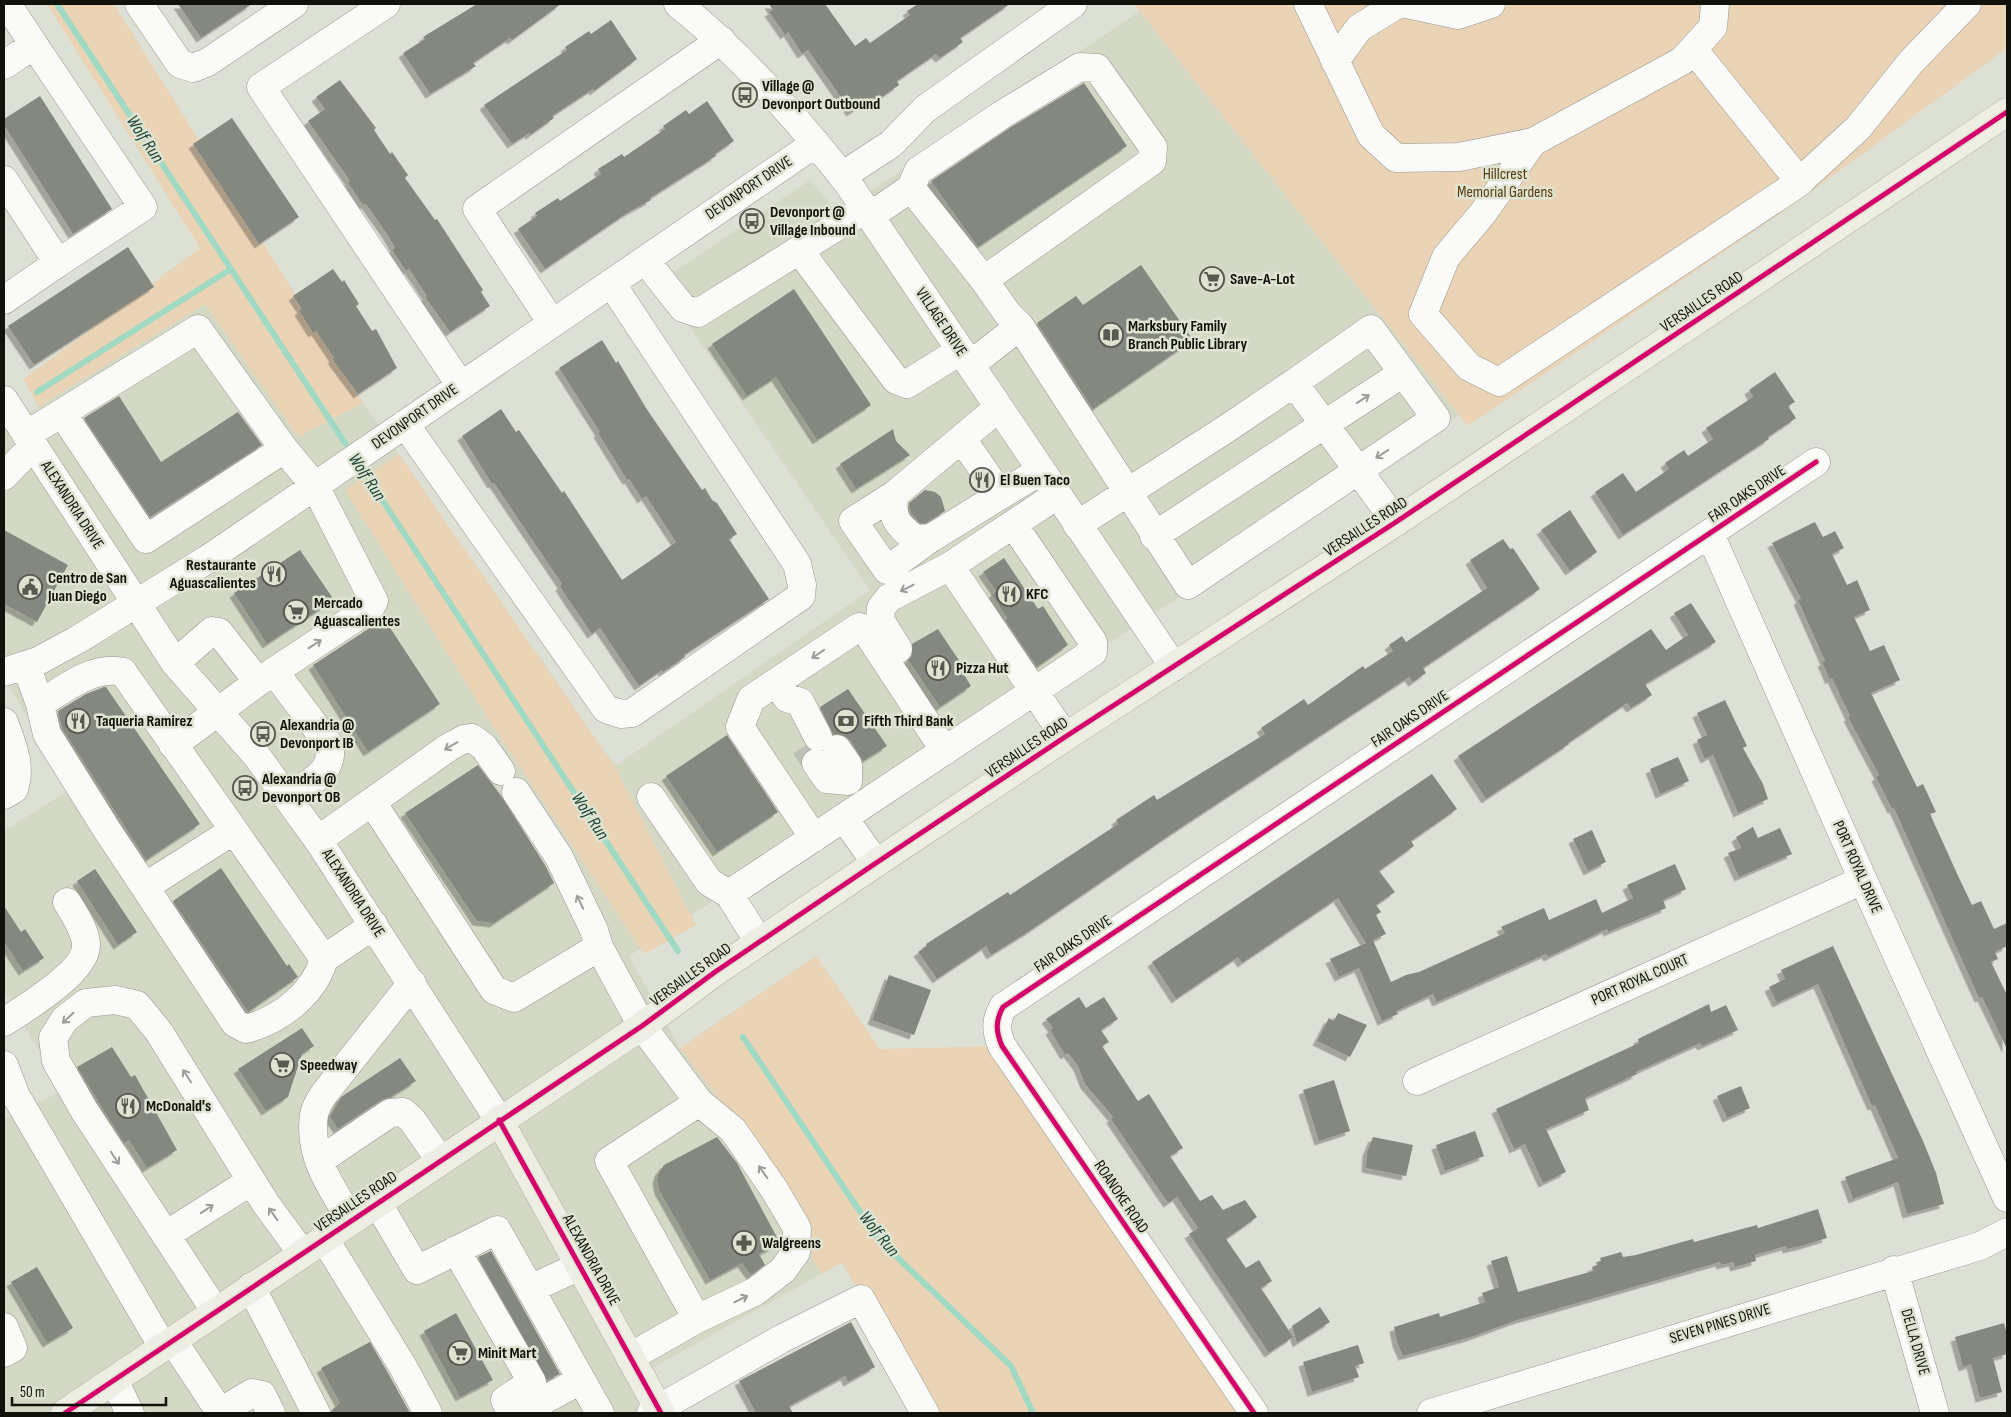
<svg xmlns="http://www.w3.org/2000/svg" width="2011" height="1417" font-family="'Sofia Sans Condensed',sans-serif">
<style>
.built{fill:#d4d9c6}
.green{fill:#ead4b5}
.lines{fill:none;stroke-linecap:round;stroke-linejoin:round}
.stream{stroke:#a0dac4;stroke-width:6}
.building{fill:#848881;filter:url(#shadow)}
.minor-tunnel{stroke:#bec1b7;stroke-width:28;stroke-dasharray:28 14;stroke-linecap:butt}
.minor-casing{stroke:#94968e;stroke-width:29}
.major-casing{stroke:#adac9b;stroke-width:29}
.minor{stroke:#fafaf9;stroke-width:28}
.major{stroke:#efeee5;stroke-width:28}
.cycleway-casing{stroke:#dee4d1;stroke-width:8}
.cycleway{stroke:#d6006c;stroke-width:5}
.oneway{stroke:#9c9d9a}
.labels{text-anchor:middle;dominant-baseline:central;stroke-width:5;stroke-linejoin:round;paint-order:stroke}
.poi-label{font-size:16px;font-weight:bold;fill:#10120b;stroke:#dee4d1;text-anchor:start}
.park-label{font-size:16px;fill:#5a3a0e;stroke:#dee4d1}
.street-label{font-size:16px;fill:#10120b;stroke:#dee4d1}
.water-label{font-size:18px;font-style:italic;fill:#1e4438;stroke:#dee4d1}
</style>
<defs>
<filter id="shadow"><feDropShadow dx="-4.5" dy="4.5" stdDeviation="0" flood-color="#0004"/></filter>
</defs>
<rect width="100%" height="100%" fill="#dde0d5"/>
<path class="built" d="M1140,11L1459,415L629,956L680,1048L801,1205L812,1230V1257L821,1274L640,1375L661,1413H4V1119L62,1091L4,990V831L72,788L4,679V428L205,304L298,436L363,403L615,766L870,590L659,282L810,180L838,213Z"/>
<path class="green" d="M47,4H114L363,403L298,437L205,304L38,407L24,379L200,248Z
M1134,4H2007V48L1794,204L1468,426Z
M399,454L615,767L696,925L644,954L496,731L345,490Z
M816,956L880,1049L1002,1046L1254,1413H929L842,1263L821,1274L812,1257V1230L801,1205L680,1048Z"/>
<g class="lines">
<path class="stream" d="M57,4L351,452
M37,392L231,269
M358,463L678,951
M743,1037L879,1240L1011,1366L1033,1413"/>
</g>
<path class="building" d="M178,4H252L201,38Z
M477,4H561L512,40L510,38L473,63L476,66L430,94L403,53L425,39L423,37Z
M769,4H825L855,46L866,38L870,43L910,15L907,11L918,4H1010L960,38L963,42L940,58L936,54L897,81L899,85L876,101L873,97L851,112L808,50L802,54L788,32L785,35L769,12L773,10Z
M611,20L637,59L594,91L593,89L552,116L554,118L530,135L529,133L512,144L484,105L567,50L565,47L589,31L591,34Z
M340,80L376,128L374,130L390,154L392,152L408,175L405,178L435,220L437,219L483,290L481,292L490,306L450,332L425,297L427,296L409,269L406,271L392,250L395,248L387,234L366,204L363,205L348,183L350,181L308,121L325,109L316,97Z
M1084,83L1127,146L978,247L931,181L1011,127Z
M40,96L112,209L73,234L4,125V119Z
M707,101L734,141L715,154L716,156L650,198L651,200L627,213L545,269L518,229L537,216L535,213L558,198L560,201L601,174L598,169L622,154L624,157L665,129L663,126L686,110L689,114Z
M232,118L299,217L259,244L193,144Z
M128,247L154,287L34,365L8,326Z
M1141,265L1193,340L1093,409L1037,323L1076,296L1083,305Z
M333,269L342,282L344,280L359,304L356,306L372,331L376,329L397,368L358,394L332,359L334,358L316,331L313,333L299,311L302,309L293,296Z
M794,289L871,405L817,440L776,377L747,396L712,344Z
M602,340L616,363L618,361L646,408L702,490L705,488L712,500L717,503L737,534L729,539L769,599L684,655L685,657L663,672L662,670L639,686L600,628L592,634L568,599L560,586L562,584L494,483L492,484L462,436L501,409L516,432L519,430L530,446L562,493L564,491L622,580L654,558L676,542L646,496L642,499L629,479L627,480L598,433L600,432L559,368Z
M1775,372L1795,402L1788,406L1796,418L1768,437L1769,439L1623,535L1595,492L1623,473L1636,492L1669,469L1665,463L1684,450L1688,456L1713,439L1706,428L1753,397L1749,390Z
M119,396L161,462L238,412L262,445L150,517L84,418Z
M893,429L896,441L910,455L856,489L840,464Z
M925,490L935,492L941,497L945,511L926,523H920L911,513L909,503Z
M1570,510L1597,552L1570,571L1541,530Z
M1815,522L1823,537L1835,531L1844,548L1832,554L1847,585L1857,580L1870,610L1854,617L1870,651L1884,645L1900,680L1871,693L1917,787L1923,784L1936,812L1930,814L1959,878L1972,905L1981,901L1994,929L2007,923V946L1995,952L1998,959L1991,962L2007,995V1049L1982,997L1979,998L1894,808L1892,809L1876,777L1879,775L1848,717L1850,716L1832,678L1830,680L1822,662L1825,661L1798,600L1801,599L1772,543Z
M4,530L68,565L37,622L4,604Z
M1503,539L1510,549L1513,548L1540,589L1423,668L1426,673L1413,682L1409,677L1177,830L1031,930L991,955L986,946L937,979L918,952L927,946L926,944L1008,892L1010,895L1074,853L1118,824L1116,820L1154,795L1157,800L1265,734L1261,728L1304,699L1308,705L1363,666L1365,669L1393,651L1389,645L1402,636L1406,642L1487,588L1470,560Z
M300,550L334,600L267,644L234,593Z
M1004,558L1038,609L1043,606L1068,645L1037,667L1005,620L1007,618L992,595L996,591L983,572Z
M1691,603L1716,642L1645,684L1652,695L1631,708L1627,703L1568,743L1569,744L1486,799L1458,756L1651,629L1666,650L1688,635L1674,613Z
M382,620L385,624L387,623L440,704L368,752L313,665Z
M938,629L964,668L961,670L971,686L940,707L908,660L912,656V644Z
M104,687H106L200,824L146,860L62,728L58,711L86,694Z
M848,689L887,746L863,761L850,740L843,735L833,734L820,707Z
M1725,700L1747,746L1743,748L1763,784L1768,799L1738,813L1713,755L1705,759L1697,740L1707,735L1697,713Z
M727,735L778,812L717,852L666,776Z
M1678,757L1689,781L1660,794L1650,769Z
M478,765L502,797L545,865L554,883L494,923L477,921L405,813Z
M1432,774L1457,809L1411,841L1414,846L1379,871L1395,892L1376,905L1381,912L1376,915L1386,934L1373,940L1391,982L1406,975L1419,972L1505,933L1501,927L1544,908L1549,920L1596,899L1602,913L1633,898L1627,885L1675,864L1686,889L1663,900L1666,908L1642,918L1608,932L1607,929L1548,957L1546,954L1437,1002L1433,994L1396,1011L1398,1014L1382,1021L1359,968L1339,977L1330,959L1366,943L1338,898L1242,963L1238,957L1176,999L1152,962Z
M1753,827L1758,838L1780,828L1792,854L1739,877L1728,853L1741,848L1736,837Z
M1592,830L1606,862L1588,871L1573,839Z
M221,868L287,966L289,964L298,977L248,1012L173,901Z
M95,869L137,932L118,945L77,881Z
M4,906L21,932L25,929L44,958L23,971L4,942Z
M1833,946L1923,1141L1936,1173L1944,1204L1907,1214L1898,1182L1853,1199L1845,1177L1898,1158L1875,1105L1872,1106L1818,984L1777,1003L1769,987L1785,979L1781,970Z
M889,975L931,990L914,1035L872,1020Z
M1079,997L1086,1008L1104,997L1118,1019L1101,1030L1109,1042L1102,1046L1138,1101L1149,1094L1183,1148L1170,1156L1200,1201L1212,1195L1223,1210L1245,1200L1257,1217L1226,1239L1246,1268L1259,1260L1272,1281L1261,1288L1293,1337L1269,1353L1189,1234L1198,1228L1177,1197L1168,1203L1111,1119L1113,1117L1085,1084L1078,1066L1068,1053L1065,1055L1050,1030L1053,1028L1046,1019Z
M1709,1004L1711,1012L1726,1005L1738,1030L1702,1046L1700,1043L1636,1072L1637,1074L1585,1098L1589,1110L1546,1129L1566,1172L1543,1183L1525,1144L1514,1149L1496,1109L1639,1043L1638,1039Z
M1338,1013L1367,1025L1350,1057L1317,1041L1329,1018L1334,1021Z
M302,1028L314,1046L302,1054L288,1097L266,1111L238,1069Z
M112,1047L131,1077L135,1075L177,1150L147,1168L129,1140L124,1143L77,1067Z
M400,1058L416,1081L391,1097L381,1100L338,1129L330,1117L341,1097Z
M1334,1080L1350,1131L1319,1141L1303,1090Z
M1741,1086L1750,1108L1727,1118L1717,1096Z
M1475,1131L1484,1156L1445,1171L1436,1145Z
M717,1137L737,1163L780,1243L759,1254L765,1265L751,1275L742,1263L710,1280L659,1190L657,1180L659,1172L664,1165Z
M1373,1137L1413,1145L1406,1176L1366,1168L1367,1152Z
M1818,1209L1827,1238L1801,1246L1787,1249L1786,1246L1755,1255L1756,1261L1735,1267L1733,1262L1721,1265L1720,1262L1514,1321L1471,1337L1403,1356L1397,1342L1394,1327L1439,1313L1440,1317L1485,1302L1482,1293L1499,1287L1491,1261L1507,1256L1518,1292L1593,1271L1592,1267L1598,1265L1597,1262L1601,1261L1600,1258L1621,1252L1623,1257L1636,1255L1693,1239L1694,1242L1757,1225L1758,1228Z
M491,1251L560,1374L547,1380L478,1257Z
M37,1267L73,1328L47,1343L11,1282Z
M1320,1307L1330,1322L1297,1343L1292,1326Z
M456,1313L493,1380L460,1397L424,1331Z
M851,1322L875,1367L848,1382L845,1376L789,1406L793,1413H756L739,1381Z
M2004,1323L2007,1335V1354L1993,1358L2002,1392L1980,1398L1971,1364L1963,1367L1955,1337Z
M370,1342L388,1373L410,1413H332L331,1411L340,1403L321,1368Z
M1358,1345L1364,1363L1355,1366L1359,1377L1312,1392L1303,1362Z"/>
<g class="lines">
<path class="minor-tunnel" d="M805,746L816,763"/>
<defs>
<path id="minor" d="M7,4L34,45
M139,4L180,64L193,68L208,62L294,4
M386,4L261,87L461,386
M678,4C742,55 796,118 847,182L1174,667
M1308,4L1371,135L1396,158L1459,157L1533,142L1682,61L1713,27L1715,4
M1407,4L1458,15L1491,4
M1693,49L1800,182
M1335,61L1359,28L1398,4
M4,65L34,45L143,207L58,263
M1533,142L1483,213L1446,257L1423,314L1469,367L1499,382L1797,184L1858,128L1911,62L1967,4
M842,176L891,144L925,109L1073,4
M4,180L58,263L4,300
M911,188L918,171L1003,114L1080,67L1097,68L1153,147L1152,161L984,280
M870,216L911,188L984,280L1007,313L1020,326L1188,585L1436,418L1371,329L1294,383
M799,250L896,380L907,384L960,351
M645,260L683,308L698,313L865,209
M552,323L477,209L721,40
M970,365L1020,326
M4,400L175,663L256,755L318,840L499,1120
M62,413L146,539L284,449
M405,424L606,709L621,714L632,713L801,596L802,585L797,564L611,283
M26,435L198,329L284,449L315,486L374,601L370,608L258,682L173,745
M962,439L1000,494
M4,476L33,446
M894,495C892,520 896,523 915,539L931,538L1040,471
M1057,495L950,566L1065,737
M1077,525L1226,429L1294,383L1396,522
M1710,534L1863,880L2007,1198
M1154,536L1403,373
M931,538L887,570L853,521L894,495L998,408
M898,649L880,620L881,608L889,598L950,566
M175,663L212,631L219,632L258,682
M26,665L40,704L47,734L107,830L235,1023L246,1029C280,1020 314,994 324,959L374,925
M274,671L330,746C333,775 309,782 288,797
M4,672L38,661L77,640L208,559L816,143
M777,682L787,698L800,702L818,737
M40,704C64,689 93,665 123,672L324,959
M4,722C12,745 22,765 14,789L4,795
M816,763L827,779L848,781V765L837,749
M516,792L559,857L594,930L599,947L642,1026L699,1102L609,1161L697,1319L630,1357
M651,797L709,882L729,894L759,942
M372,802L494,990L514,998L599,947
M844,818L876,863
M814,838L740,727L751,699L859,627L864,628L945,751
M318,840L449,747L464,739L472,738L484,747L501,771
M146,886L233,831
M729,894L1093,652V642L1013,524
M4,1022C24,1009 88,971 86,944C85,929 74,914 67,902
M4,1065L16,1096L163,1347
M1417,1081L1863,880
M319,1161L390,1113L403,1112L412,1120L440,1160
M377,1202L417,1270L497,1230L600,1413
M351,1220C331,1187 308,1156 314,1115C315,1108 320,1100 324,1094L412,983
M166,1235L251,1181
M324,1238L402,1365L428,1413
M456,1250L532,1382L505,1400L511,1413
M1894,1270L1935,1413
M251,1287L316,1413
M530,1289L580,1266
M216,1312L84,1110L56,1061L53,1038L65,1019L86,1003L115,1000L137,1005L159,1032L266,1204L302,1253
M697,1319L756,1291L783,1270L796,1252L797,1228L774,1189L733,1130L699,1102
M4,1327L13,1348L4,1353
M173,1341L220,1412L252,1393L262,1395L271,1413
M114,1380L130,1413
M520,1413L581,1380
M651,1413L781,1339L861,1299L925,1413
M1254,1413L1002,1046C996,1032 995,1021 1003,1007L1816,462
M1431,1413L1980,1246L2007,1232"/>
<path id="major" d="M499,1120L661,1413
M65,1413L642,1026L715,972L876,863L1065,737L1396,522L2007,112"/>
</defs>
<use href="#minor" class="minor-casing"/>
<use href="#major" class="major-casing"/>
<use href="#minor" class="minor"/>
<use href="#major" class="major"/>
<defs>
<path id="cycleway" d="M499,1120L661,1413
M65,1413L642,1026L715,972L876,863L1065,737L1396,522L2007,112
M1254,1413L1002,1046C996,1032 995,1021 1003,1007L1816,462"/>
</defs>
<use href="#cycleway" class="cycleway-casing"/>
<use href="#cycleway" class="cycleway"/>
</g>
<defs><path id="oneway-shaft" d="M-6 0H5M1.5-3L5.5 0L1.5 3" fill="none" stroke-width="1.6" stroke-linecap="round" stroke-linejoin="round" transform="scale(1.25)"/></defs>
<g class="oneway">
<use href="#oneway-shaft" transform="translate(1363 399) rotate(-33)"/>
<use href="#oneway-shaft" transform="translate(1382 454) rotate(146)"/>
<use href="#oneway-shaft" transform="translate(907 588) rotate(153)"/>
<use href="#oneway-shaft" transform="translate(315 644) rotate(-33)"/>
<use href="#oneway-shaft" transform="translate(818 654) rotate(146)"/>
<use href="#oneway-shaft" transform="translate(451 746) rotate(149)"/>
<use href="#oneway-shaft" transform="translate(580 902) rotate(-116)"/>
<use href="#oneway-shaft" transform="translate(68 1018) rotate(136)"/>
<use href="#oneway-shaft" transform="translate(187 1076) rotate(-123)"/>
<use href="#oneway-shaft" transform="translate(115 1158) rotate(57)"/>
<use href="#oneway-shaft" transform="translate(763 1172) rotate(-125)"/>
<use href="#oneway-shaft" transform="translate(207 1209) rotate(-33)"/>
<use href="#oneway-shaft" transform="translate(273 1214) rotate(-126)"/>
<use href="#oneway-shaft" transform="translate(741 1299) rotate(-26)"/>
</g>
<defs>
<symbol id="bus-ring" viewBox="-11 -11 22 22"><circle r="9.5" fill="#dee4d1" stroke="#585a52" stroke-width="1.5"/><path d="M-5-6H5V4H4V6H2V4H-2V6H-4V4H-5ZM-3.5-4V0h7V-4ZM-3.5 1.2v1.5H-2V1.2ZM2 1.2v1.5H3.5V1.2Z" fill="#585a52"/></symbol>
<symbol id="supermarket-ring" viewBox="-11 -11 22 22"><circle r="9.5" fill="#dee4d1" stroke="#585a52" stroke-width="1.5"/><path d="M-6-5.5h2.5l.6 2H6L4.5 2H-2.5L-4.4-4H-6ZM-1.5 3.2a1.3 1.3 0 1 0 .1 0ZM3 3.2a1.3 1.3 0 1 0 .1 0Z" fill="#585a52"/></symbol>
<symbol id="library-ring" viewBox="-11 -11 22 22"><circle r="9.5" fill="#dee4d1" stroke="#585a52" stroke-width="1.5"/><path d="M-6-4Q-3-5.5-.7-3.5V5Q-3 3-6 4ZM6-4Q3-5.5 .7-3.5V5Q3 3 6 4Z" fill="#585a52"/></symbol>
<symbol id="restaurant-ring" viewBox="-11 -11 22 22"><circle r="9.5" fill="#dee4d1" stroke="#585a52" stroke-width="1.5"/><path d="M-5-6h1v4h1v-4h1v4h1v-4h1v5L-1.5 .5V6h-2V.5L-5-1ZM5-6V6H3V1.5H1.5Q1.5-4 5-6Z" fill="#585a52"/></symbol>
<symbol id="civic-ring" viewBox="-11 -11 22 22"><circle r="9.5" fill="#dee4d1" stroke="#585a52" stroke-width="1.5"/><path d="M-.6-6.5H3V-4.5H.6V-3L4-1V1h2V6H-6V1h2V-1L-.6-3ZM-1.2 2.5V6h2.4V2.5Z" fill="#585a52"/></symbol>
<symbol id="bank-ring" viewBox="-11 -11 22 22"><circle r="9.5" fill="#dee4d1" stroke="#585a52" stroke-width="1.5"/><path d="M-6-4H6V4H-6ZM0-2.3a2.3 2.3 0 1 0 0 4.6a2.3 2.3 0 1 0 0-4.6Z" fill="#585a52"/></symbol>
<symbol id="pharmacy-ring" viewBox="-11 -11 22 22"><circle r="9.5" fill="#dee4d1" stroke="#585a52" stroke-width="1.5"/><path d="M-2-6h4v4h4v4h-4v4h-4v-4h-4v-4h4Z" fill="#585a52"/></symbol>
</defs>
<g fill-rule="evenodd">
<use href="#bus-ring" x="731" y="81" width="28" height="28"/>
<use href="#bus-ring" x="738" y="207" width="28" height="28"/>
<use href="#supermarket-ring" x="1198" y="265" width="28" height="28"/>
<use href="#library-ring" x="1097" y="321" width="28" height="28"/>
<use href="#restaurant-ring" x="968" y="466" width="28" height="28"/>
<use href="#restaurant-ring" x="260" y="560" width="28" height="28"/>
<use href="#civic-ring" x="16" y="573" width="28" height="28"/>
<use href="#restaurant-ring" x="995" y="580" width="28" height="28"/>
<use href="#supermarket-ring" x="282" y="598" width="28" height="28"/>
<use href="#restaurant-ring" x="924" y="654" width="28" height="28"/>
<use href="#restaurant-ring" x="64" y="707" width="28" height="28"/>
<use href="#bank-ring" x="832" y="707" width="28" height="28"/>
<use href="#bus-ring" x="249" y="720" width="28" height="28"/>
<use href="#bus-ring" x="231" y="774" width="28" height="28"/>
<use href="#supermarket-ring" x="268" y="1051" width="28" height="28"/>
<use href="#restaurant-ring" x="114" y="1092" width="28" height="28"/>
<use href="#pharmacy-ring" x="730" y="1229" width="28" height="28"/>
<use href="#supermarket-ring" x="446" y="1339" width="28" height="28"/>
</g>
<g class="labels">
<g class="poi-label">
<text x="762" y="86">Village @<tspan x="762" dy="18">Devonport Outbound</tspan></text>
<text x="770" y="212">Devonport @<tspan x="770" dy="18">Village Inbound</tspan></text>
<text x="1230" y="279">Save-A-Lot</text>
<text x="1128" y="326">Marksbury Family<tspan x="1128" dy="18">Branch Public Library</tspan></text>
<text x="1000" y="480">El Buen Taco</text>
<text x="256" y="565" text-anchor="end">Restaurante<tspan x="256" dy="18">Aguascalientes</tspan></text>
<text x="48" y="578">Centro de San<tspan x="48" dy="18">Juan Diego</tspan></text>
<text x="1026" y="594">KFC</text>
<text x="314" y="603">Mercado<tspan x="314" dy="18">Aguascalientes</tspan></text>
<text x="956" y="668">Pizza Hut</text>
<text x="96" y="721">Taqueria Ramirez</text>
<text x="864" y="721">Fifth Third Bank</text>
<text x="280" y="725">Alexandria @<tspan x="280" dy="18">Devonport IB</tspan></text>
<text x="262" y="779">Alexandria @<tspan x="262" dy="18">Devonport OB</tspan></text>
<text x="300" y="1065">Speedway</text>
<text x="146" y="1106">McDonald's</text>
<text x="762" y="1243">Walgreens</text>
<text x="478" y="1353">Minit Mart</text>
</g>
<g class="park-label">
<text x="1505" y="174">Hillcrest<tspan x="1505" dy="18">Memorial Gardens</tspan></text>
</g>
<g class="street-label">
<text transform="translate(749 188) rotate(-34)">DEVONPORT DRIVE</text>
<text transform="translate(1702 302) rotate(-34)">VERSAILLES ROAD</text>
<text transform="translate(941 322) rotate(56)">VILLAGE DRIVE</text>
<text transform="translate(415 417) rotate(-35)">DEVONPORT DRIVE</text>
<text transform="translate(1747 494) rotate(-34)">FAIR OAKS DRIVE</text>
<text transform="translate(72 505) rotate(57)">ALEXANDRIA DRIVE</text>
<text transform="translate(1366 527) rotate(-33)">VERSAILLES ROAD</text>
<text transform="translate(1410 719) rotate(-34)">FAIR OAKS DRIVE</text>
<text transform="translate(1027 748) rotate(-34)">VERSAILLES ROAD</text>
<text transform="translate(1857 867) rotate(66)">PORT ROYAL DRIVE</text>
<text transform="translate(353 893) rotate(57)">ALEXANDRIA DRIVE</text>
<text transform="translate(1073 944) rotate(-34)">FAIR OAKS DRIVE</text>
<text transform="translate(691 975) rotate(-36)">VERSAILLES ROAD</text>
<text transform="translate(1640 980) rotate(-24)">PORT ROYAL COURT</text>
<text transform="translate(1121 1197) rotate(56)">ROANOKE ROAD</text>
<text transform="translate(356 1202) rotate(-34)">VERSAILLES ROAD</text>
<text transform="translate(591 1260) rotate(61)">ALEXANDRIA DRIVE</text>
<text transform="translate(1720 1324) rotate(-17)">SEVEN PINES DRIVE</text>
<text transform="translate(1915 1342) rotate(74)">DELLA DRIVE</text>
</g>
<g class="water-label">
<text transform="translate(145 139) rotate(57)">Wolf Run</text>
<text transform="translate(367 477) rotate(57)">Wolf Run</text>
<text transform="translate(590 816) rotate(57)">Wolf Run</text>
<text transform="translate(879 1234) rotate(51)">Wolf Run</text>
</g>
</g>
<rect width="2011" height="1417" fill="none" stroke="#10120b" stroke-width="10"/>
<path d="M12 1397v8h154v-8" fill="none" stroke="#10120b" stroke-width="2.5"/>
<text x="20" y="1397" font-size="15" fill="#10120b" stroke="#dee4d1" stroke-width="4" paint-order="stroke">50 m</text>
</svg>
